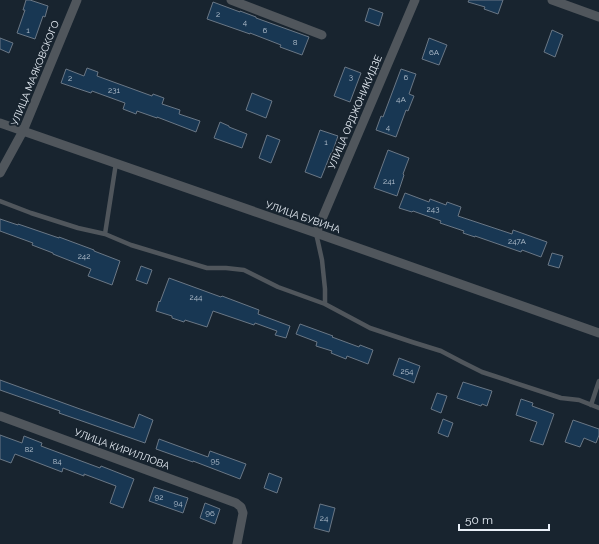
<svg xmlns="http://www.w3.org/2000/svg" width="599" height="544" font-family="Raleway,sans-serif">
<style>
.building{fill:#183753;stroke:#6a7785}
.lines{fill:none;stroke-linecap:round;stroke-linejoin:round}
.service{stroke:#50565c;stroke-width:4.5}
.minor{stroke:#50565c;stroke-width:9}
.labels{text-anchor:middle;dominant-baseline:central;stroke-width:4;stroke-linejoin:round;paint-order:stroke}
.number-label{font-size:8px;fill:#b5c2cf}
.street-label{font-size:10px;fill:#e9f0f8;stroke:#18242f}
</style>
<rect width="100%" height="100%" fill="#18242f"/>
<path class="building" d="M26,0H30L48,6L45,17L43,16L35,39L17,33L25,10H23Z
M469,0H503L498,14L484,9L485,7L468,2Z
M213,2L240,12V11L256,17V18L309,37L302,55L280,47L281,45L250,33V34L207,19Z
M369,8L383,13L379,26L365,21Z
M552,30L563,35L555,57L544,52Z
M0,38L13,43L9,53L0,49Z
M429,38L447,45L439,65L422,59Z
M345,67L361,73L350,102L334,96Z
M87,68L98,72L97,76L152,96L153,94L164,98L162,104L180,110L179,114L200,121L196,132L157,117V118L137,111L136,114L123,109L125,103L92,91L91,93L61,83L66,69L84,76Z
M401,69L416,74L409,94L414,96L408,111L406,110L396,137L376,130L381,116L383,117Z
M252,93L272,101L266,118L246,110Z
M220,122L229,126V127L247,134L242,148L214,138Z
M320,130L338,136L332,153H331L321,178L305,172Z
M267,135L280,140L271,163L259,158Z
M388,150L409,158L403,174L404,175L397,196L374,188Z
M405,193L429,202L430,199L446,205L447,202L461,207L458,216L512,234L513,230L547,242L541,257L522,250L521,252L475,236V237L463,233L464,231L440,223L441,221L413,211L412,212L399,208Z
M0,219L18,225V224L59,238V237L94,250V251L120,261L112,285L88,276L91,269L53,254V253L32,245L33,243L0,231Z
M552,253L563,256L559,268L548,265Z
M141,266L152,270L147,284L136,280Z
M169,278L221,297L222,296L259,310L258,314L290,326L286,338L275,335L277,331L255,323L254,325L213,311L207,327L185,320L184,322L172,318V316L156,311L159,301L160,302Z
M300,324L333,336L332,337L359,347L360,345L373,350L368,364L347,356L346,359L331,353L332,351L316,346L317,342L296,334Z
M399,358L420,366L414,383L393,375Z
M0,380L80,409L134,428L139,414L153,420L145,443L59,413L60,411L0,390Z
M463,382L492,391L487,406L482,404L481,406L457,398Z
M437,393L447,396L441,413L431,409Z
M521,399L533,403L532,406L554,414L543,445L530,441L537,422L516,415Z
M443,419L453,423L448,437L438,433Z
M573,420L599,429V435L596,443L584,438L580,447L565,442Z
M0,435L22,443L24,436L42,443L41,446L100,468L101,466L134,479L123,508L110,503L116,486L84,474V476L63,468L62,472L15,454L11,463L0,459Z
M159,439L208,457L210,451L246,464L240,479L193,461V462L156,449Z
M269,473L282,478L277,493L264,488Z
M154,487L188,498L183,513L149,501Z
M205,503L220,509L215,524L200,518Z
M320,504L335,508L329,532L314,528Z"/>
<g class="lines">
<path class="service" d="M0,201L31,213L78,228L105,234L131,245L207,268H226L244,270L278,287L325,304L370,328L412,342L441,351L462,362L482,372L561,398L579,400L599,408
M316,233L322,260L325,289V304
M105,234L116,163
M591,405L599,381"/>
<path class="minor" d="M231,0L322,35
M552,0L599,17
M0,123L316,233L599,333
M0,173L23,131L77,0
M316,233L415,0
M0,416L236,503L241,507L243,513L237,544"/>
</g>
<g class="labels">
<g class="number-label">
<text x="218" y="14">2</text>
<text x="245" y="22">4</text>
<text x="28" y="30">1</text>
<text x="265" y="30">6</text>
<text x="295" y="42">8</text>
<text x="434" y="52">6А</text>
<text x="351" y="77">3</text>
<text x="406" y="77">6</text>
<text x="70" y="78">2</text>
<text x="114" y="90">231</text>
<text x="401" y="99">4А</text>
<text x="388" y="127">4</text>
<text x="326" y="142">1</text>
<text x="389" y="181">241</text>
<text x="433" y="209">243</text>
<text x="517" y="241">247А</text>
<text x="84" y="256">242</text>
<text x="196" y="297">244</text>
<text x="407" y="371">254</text>
<text x="29" y="449">82</text>
<text x="57" y="461">84</text>
<text x="215" y="461">95</text>
<text x="159" y="497">92</text>
<text x="178" y="503">94</text>
<text x="210" y="513">96</text>
<text x="324" y="518">24</text>
</g>
<g class="street-label">
<text transform="translate(35 73) rotate(-68)">УЛИЦА МАЯКОВСКОГО</text>
<text transform="translate(355 112) rotate(-67)">УЛИЦА ОРДЖОНИКИДЗЕ</text>
<text transform="translate(303 217) rotate(19)">УЛИЦА БУВИНА</text>
<text transform="translate(122 449) rotate(20)">УЛИЦА КИРИЛЛОВА</text>
</g>
</g>
<path d="M459 524v6h90v-6" fill="none" stroke="#e9f0f8" stroke-width="2"/>
<text x="465" y="524" font-size="12" fill="#e9f0f8" stroke="#18242f" stroke-width="3" paint-order="stroke">50 m</text>
</svg>
